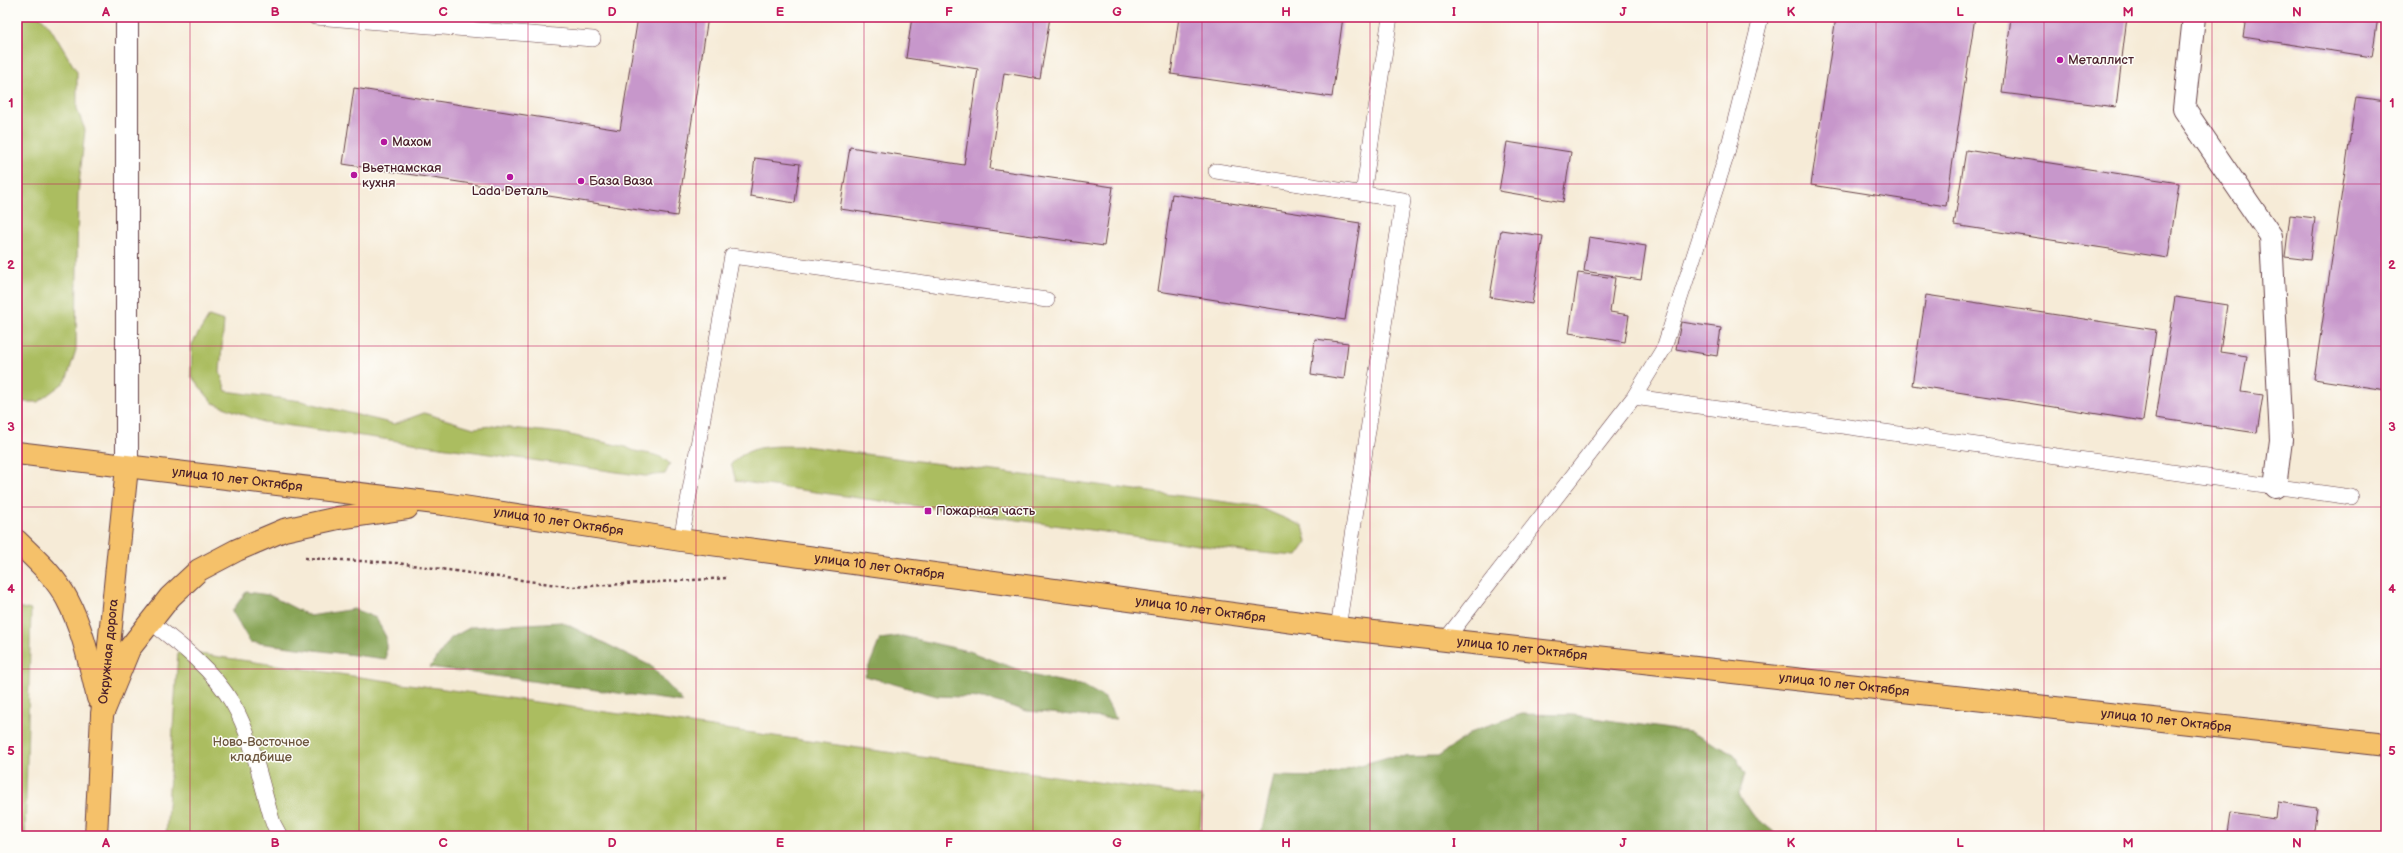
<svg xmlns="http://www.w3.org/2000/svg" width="2403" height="853" font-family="'Balsamiq Sans',sans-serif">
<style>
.green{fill:#abbd60;stroke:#7a6e46}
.forest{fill:#88a456;stroke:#696240}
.building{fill:#c797cb}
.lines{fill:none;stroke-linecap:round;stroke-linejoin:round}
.service-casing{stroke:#643e45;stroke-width:16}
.minor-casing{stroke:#643e45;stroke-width:24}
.tertiary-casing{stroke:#643e45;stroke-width:24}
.primary-casing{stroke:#643e45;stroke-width:24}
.path{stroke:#643e45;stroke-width:2.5;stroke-dasharray:3 3;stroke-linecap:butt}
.service{stroke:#fff;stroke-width:15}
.minor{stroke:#fff;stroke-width:22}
.tertiary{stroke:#fff;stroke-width:22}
.primary{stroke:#f5c16b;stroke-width:22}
.grid{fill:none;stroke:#c2185b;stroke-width:1;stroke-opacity:0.55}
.poi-dot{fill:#b5179e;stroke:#fdfcf7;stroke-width:1.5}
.labels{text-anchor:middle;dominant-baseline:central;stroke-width:3;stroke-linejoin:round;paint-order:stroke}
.poi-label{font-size:13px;fill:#4a1f2b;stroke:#fdfcf7;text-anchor:start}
.street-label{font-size:13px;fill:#4a1f2b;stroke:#fdfcf7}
.park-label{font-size:13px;fill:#6c563e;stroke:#fdfcf7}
.neatline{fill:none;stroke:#c2185b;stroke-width:1.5}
.grid-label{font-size:13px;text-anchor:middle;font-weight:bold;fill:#c2185b}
</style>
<rect width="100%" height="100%" fill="#fdfcf7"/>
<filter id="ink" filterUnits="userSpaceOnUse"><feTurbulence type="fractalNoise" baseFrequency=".025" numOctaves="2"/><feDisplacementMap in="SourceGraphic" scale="8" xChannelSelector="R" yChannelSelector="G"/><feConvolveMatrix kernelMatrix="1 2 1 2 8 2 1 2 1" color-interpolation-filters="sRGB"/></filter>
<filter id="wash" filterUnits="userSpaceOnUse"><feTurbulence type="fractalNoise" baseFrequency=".012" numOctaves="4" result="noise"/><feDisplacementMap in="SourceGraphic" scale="16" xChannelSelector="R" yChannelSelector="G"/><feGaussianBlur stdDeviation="0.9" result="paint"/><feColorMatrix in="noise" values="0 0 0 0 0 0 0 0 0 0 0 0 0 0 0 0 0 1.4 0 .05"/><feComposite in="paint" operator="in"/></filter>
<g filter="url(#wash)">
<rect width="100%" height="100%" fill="#f6ebd7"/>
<path class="green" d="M17,17H41L50,27L77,72V109L85,130L78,194L76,350L66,381L38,402H17Z
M209,316L224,321L220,372L226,391L301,401L394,424L424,413L474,428L491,426L561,433L626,447C640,456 657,450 670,464L665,474L645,476L263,422L213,403L191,376L192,344Z
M805,446L1256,506L1303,526L1307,542L1297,556L1249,552L736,481L731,464C753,442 776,447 805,446Z
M17,607L31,610L25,836H17Z
M178,651L1202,797L1200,836H166Z"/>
<path class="forest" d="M246,592L269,595L310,616L354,609L376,618L386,637V659L250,642L232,611Z
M562,622L651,666L683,702L430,667L451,638L471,627Z
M902,636L972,652L1035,676L1084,686L1105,698L1116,719L1027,711L983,698L937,696L865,676L880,639Z
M1522,714L1573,715L1690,732L1734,754L1745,774L1739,794L1753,815L1779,836H1259L1262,829L1274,776L1319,777L1388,757L1438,756L1477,729Z"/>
<g id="blocks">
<path class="building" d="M638,17H708L677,216L343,164L354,88L620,130Z
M912,17H1050L1040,79L1004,73L990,169L1113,187L1104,246L840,209L850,147L964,165L978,69L906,58Z
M1179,17H1343L1332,97L1171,74Z
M1836,17H1975L1946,206L1811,185Z
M2011,17H2127L2116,107L2002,93Z
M2246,17H2378L2372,57L2243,37Z
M2356,97L2386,101V390L2314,379Z
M1507,142L1571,152L1563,202L1499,191Z
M1966,150L2179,183L2168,258L1954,225Z
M755,158L800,164L795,203L750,196Z
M1172,194L1360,223L1345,320L1158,291Z
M2290,215L2315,218L2310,260L2285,257Z
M1501,230L1543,236L1532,304L1490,297Z
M1589,237L1646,246L1641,280L1584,271Z
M1578,273L1615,278L1610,312L1629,315L1625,342L1569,333Z
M1926,295L2156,330L2143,421L1912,385Z
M2175,297L2227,305L2220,352L2247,356L2241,392L2263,395L2257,433L2156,418Z
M1681,322L1721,328L1717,356L1676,349Z
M1315,339L1348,343L1344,379L1311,374Z
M2278,802L2317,808L2313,836L2227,834L2230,813L2276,819Z"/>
</g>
</g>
<g filter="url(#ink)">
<use href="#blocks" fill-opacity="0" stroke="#643e45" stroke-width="1"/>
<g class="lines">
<defs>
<path id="service" d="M315,17L593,39
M1216,171L1403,200L1338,628
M1363,194L1390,17
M1634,397L2351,497
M681,540L732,256L1047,300
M149,621C180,644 213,670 233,704C252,736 262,787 273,823L280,836
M1446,639L1634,397L1664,348L1726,157L1761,17"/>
<path id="minor" d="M2194,17L2184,109L2271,236L2281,440L2275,487"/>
<path id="tertiary" d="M127,17V467"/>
<g id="primary">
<path id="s1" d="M17,453L444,504L681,540L1338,628L2386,745"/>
<path d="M17,541C35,559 55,576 67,599C83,629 90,665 98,698"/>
<path d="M102,715L129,649L170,597L199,570L237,550L284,530L338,518L407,508"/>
<path id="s2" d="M96,836L102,715L127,467"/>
</g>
</defs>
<use href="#service" class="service-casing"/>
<use href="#minor" class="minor-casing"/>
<use href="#tertiary" class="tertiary-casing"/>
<use href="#primary" class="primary-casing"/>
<path class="path" d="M305,558L397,563L572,587L728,578"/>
<use href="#service" class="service"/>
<use href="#minor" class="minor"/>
<use href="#tertiary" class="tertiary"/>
<use href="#primary" class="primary"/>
</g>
</g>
<path class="grid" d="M190,17V836M359,17V836M528,17V836M696,17V836M864,17V836M1033,17V836M1202,17V836M1370,17V836M1538,17V836M1707,17V836M1876,17V836M2044,17V836M2212,17V836M17,184H2386M17,346H2386M17,507H2386M17,669H2386"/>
<g class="poi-dot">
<circle cx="2060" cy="60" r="4"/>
<circle cx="384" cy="142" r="4"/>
<circle cx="354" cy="175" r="4"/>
<circle cx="510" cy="177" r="4"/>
<circle cx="581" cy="181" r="4"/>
<rect x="924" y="507" width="8" height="8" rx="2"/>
</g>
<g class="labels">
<g class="poi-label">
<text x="2068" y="60">Металлист</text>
<text x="392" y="142">Махом</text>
<text x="362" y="168">Вьетнамская<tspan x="362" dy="15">кухня</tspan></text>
<text x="589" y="181">База Ваза</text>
<text x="510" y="191" text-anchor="middle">Lada Dеталь</text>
<text x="936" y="511">Пожарная часть</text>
</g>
<g class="street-label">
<text stroke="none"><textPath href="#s1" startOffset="222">улица 10 лет Октября</textPath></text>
<text stroke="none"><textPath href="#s1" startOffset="546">улица 10 лет Октября</textPath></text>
<text stroke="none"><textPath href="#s1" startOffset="870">улица 10 лет Октября</textPath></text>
<text stroke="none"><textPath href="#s1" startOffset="1194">улица 10 лет Октября</textPath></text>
<text stroke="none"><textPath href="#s1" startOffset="1518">улица 10 лет Октября</textPath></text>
<text stroke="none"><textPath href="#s2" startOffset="185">Окружная дорога</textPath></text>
<text stroke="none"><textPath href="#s1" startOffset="1842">улица 10 лет Октября</textPath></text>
<text stroke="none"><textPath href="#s1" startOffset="2166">улица 10 лет Октября</textPath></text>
</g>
<g class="park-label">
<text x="261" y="742">Ново-Восточное<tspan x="261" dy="15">кладбище</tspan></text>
</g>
</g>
<rect width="2403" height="853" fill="none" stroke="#fdfcf7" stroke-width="44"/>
<rect x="22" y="22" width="2359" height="809" class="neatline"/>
<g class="grid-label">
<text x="106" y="16">A</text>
<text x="275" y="16">B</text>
<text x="443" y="16">C</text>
<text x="612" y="16">D</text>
<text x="780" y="16">E</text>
<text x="949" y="16">F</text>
<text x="1117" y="16">G</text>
<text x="1286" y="16">H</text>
<text x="1454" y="16">I</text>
<text x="1623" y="16">J</text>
<text x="1791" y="16">K</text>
<text x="1960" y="16">L</text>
<text x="2128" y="16">M</text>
<text x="2297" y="16">N</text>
<text x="11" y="107">1</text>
<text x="2392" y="107">1</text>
<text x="11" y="269">2</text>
<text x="2392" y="269">2</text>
<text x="11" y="431">3</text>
<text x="2392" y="431">3</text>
<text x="11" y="593">4</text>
<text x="2392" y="593">4</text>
<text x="11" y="755">5</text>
<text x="2392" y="755">5</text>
<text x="106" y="847">A</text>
<text x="275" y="847">B</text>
<text x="443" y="847">C</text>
<text x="612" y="847">D</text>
<text x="780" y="847">E</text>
<text x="949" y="847">F</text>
<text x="1117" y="847">G</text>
<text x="1286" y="847">H</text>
<text x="1454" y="847">I</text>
<text x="1623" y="847">J</text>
<text x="1791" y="847">K</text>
<text x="1960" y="847">L</text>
<text x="2128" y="847">M</text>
<text x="2297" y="847">N</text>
</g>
</svg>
